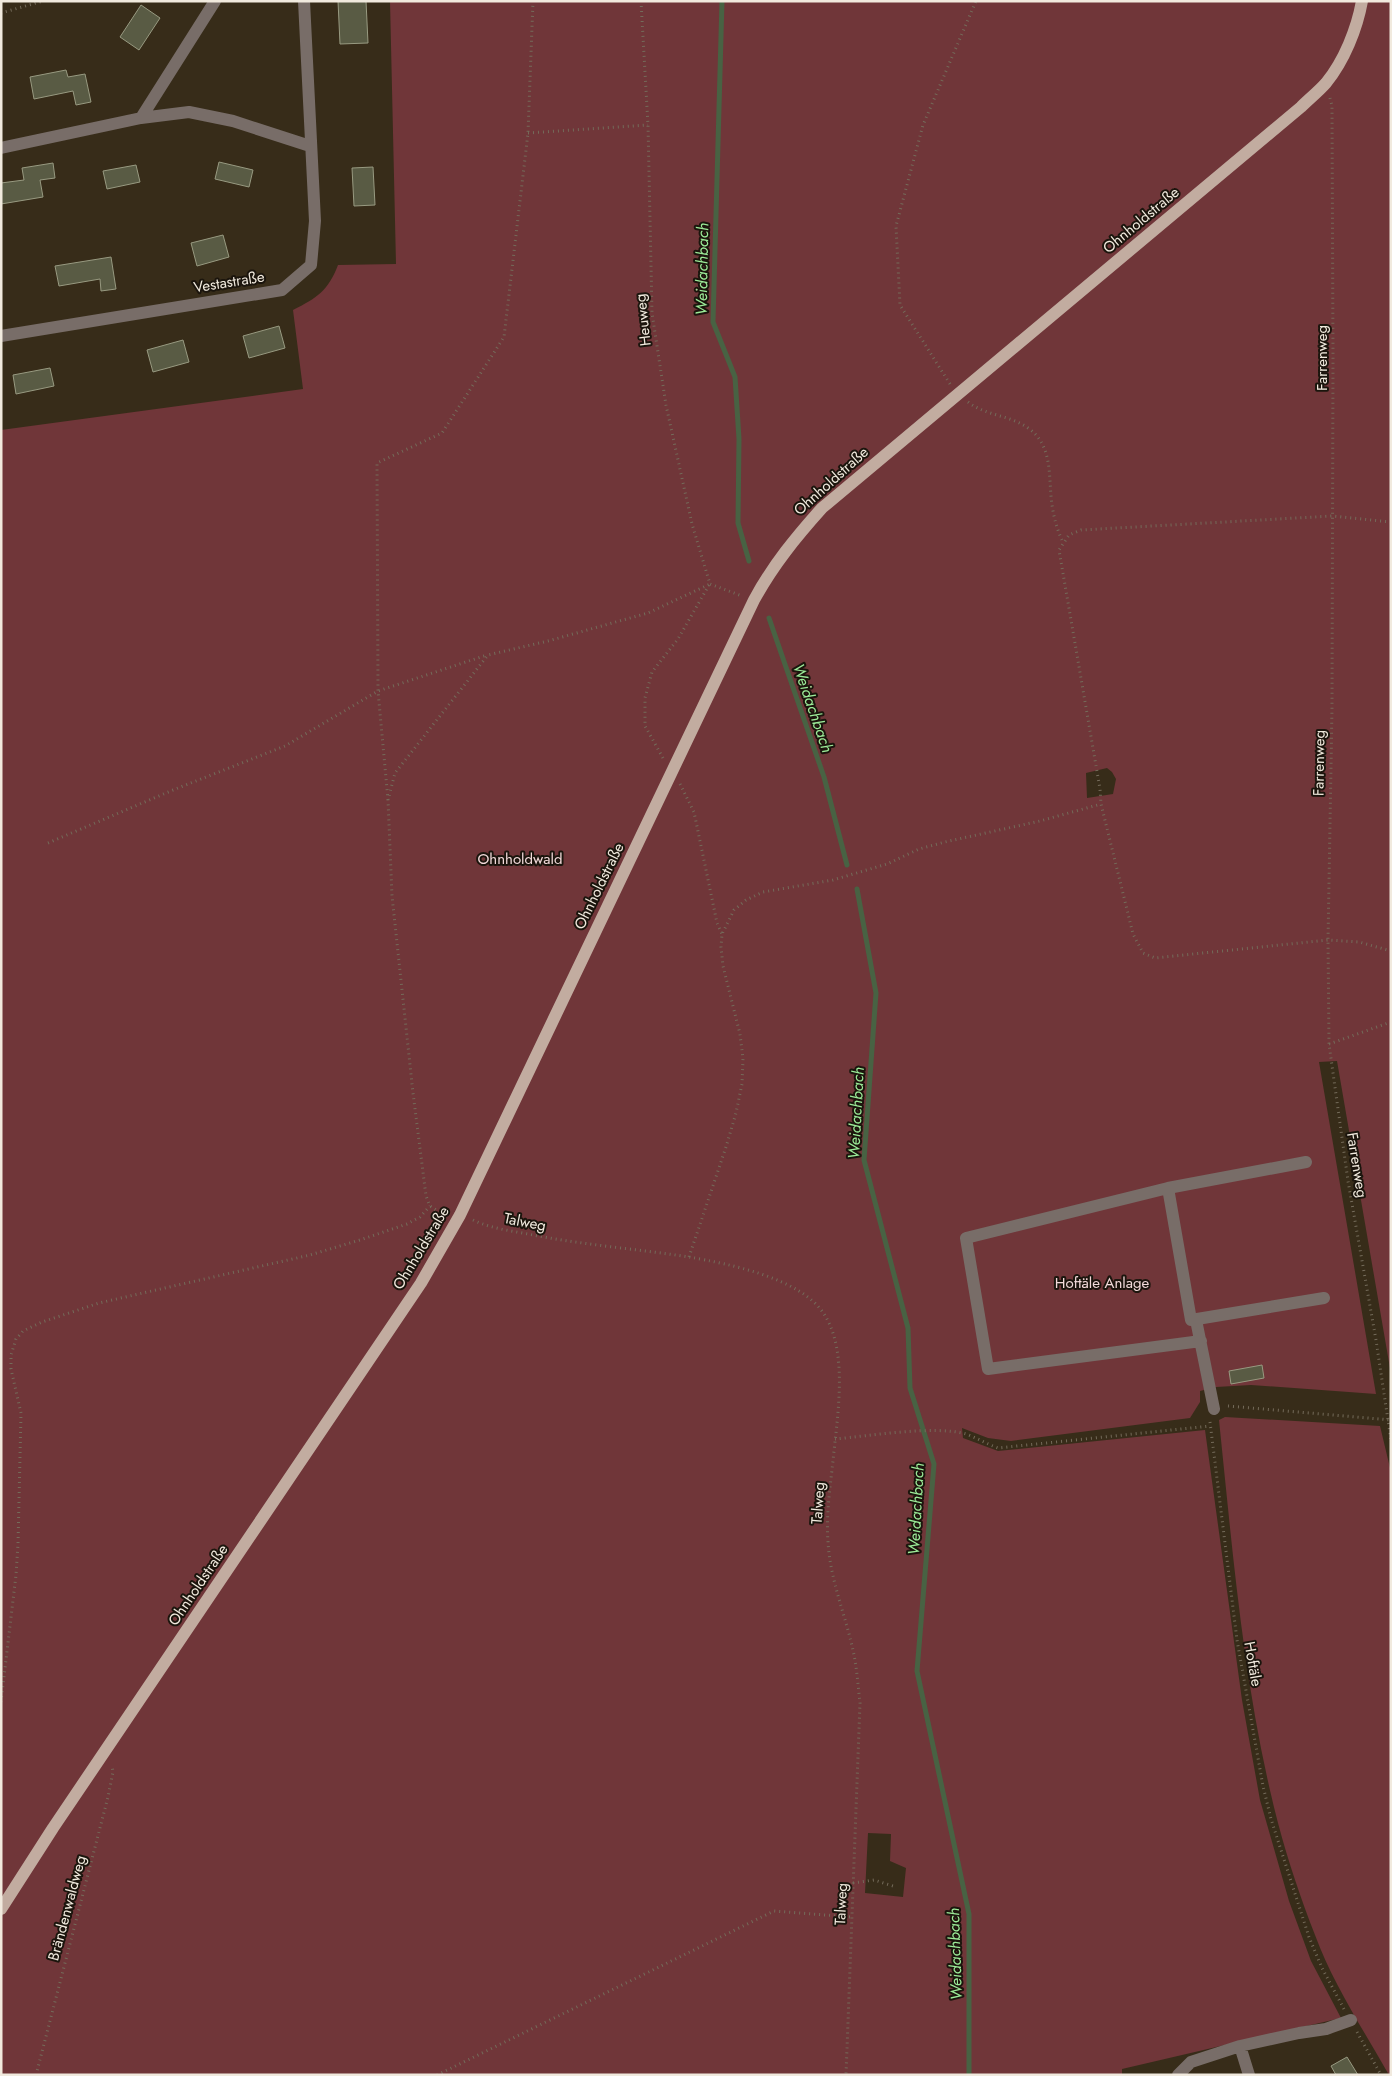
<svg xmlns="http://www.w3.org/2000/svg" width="1392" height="2076" font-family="Jost,sans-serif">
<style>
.green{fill:#703639;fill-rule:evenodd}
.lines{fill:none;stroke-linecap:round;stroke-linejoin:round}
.stream{stroke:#486243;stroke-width:5}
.building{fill:#595b44;stroke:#989a81}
.path{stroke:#746b5a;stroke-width:3;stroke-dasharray:1 4;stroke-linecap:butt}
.minor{stroke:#786d68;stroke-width:12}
.major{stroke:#c2aca0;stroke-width:12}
.labels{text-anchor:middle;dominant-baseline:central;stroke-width:4;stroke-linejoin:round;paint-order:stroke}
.street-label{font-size:15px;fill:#f1eade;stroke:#1b150d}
.park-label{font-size:15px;fill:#f2dada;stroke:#1b150d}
.water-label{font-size:16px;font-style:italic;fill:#9ceb98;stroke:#1b150d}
</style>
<rect width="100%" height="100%" fill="#372c19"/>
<path class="green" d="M390,1H1391V1374L1337,1061L1319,1062L1376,1394L1251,1385L1216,1387L1200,1391V1402L1190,1418L1011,1441L988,1438L962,1428L963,1438L998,1451L1205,1430L1242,1700L1260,1800L1289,1901L1311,1961L1341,2018L1122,2069V2075H1V430L303,389L293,310C317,298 328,291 338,265L396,264ZM1107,768L1112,772L1116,779L1113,794L1087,798L1086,773ZM868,1833L891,1834L890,1861L906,1868L903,1897L865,1893Z
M1225,1417L1380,1426L1391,1472V2075H1389C1363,2029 1333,1984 1315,1935C1301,1899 1288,1861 1278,1823C1244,1692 1233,1555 1219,1420Z"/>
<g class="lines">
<path class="stream" d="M722,1L713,322L735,377L739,439L738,523L749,561
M769,618L824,777L847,865
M857,889L876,993L864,1160L908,1328L910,1388L934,1464L917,1671L969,1914V2075"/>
</g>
<path class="building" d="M338,1H366L368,43L340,44Z
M141,5L160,18L139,50L120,37Z
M66,70L68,77L85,74L91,102L76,105L73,91L34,99L30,77Z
M219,162L253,170L249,187L215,179Z
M53,163L55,178L40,180L43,197L1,204V183L24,180L22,168Z
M136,165L140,182L107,189L103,171Z
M373,167L375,205L354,206L352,168Z
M223,235L229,257L197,266L191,243Z
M111,257L116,289L101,291L100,279L59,286L55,266Z
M279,326L285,348L249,358L243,336Z
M183,340L189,362L153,372L147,350Z
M50,368L54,386L16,394L13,375Z
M1262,1365L1264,1378L1231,1384L1229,1371Z
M1347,2057L1358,2075H1336L1331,2066Z"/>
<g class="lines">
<path class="path" d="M641,1L648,125L652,313L666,405L692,524L710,584L742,596
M1,13L43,1
M1330,98L1332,106L1333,357L1332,709L1328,940L1329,1044L1348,1181L1376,1340L1391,1440
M528,133L648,125
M950,384L900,305L896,226L923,125L976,1
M968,402C986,416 1010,415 1028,428C1054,446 1048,478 1052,505C1054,518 1057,530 1063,542
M1391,522L1332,516L1081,530L1069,535L1059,550L1100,789L1101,804L1133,934L1143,953L1155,958L1328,940L1359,942L1391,951
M663,758L645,726V698L652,672L678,639L709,585
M680,784L694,812L717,923L722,934
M388,800L378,691L377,463L442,433L504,337L528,133L533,1
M48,843L173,790L285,746L378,691L487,655
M1329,1044L1391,1022
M444,1215L430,1206L426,1196L413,1093L392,896L388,800L395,773L488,655L548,641L648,613L710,584
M473,1220C492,1229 513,1231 533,1235C585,1245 637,1249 689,1257C729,1264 801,1278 824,1314C849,1352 837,1418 833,1461C830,1488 826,1515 828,1542C830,1579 845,1614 853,1650C857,1668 858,1686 860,1703L846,2075
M689,1257L726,1147L736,1113L742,1084L743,1059L740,1034L723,966L721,947L722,934L734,910L746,900L763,892L833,880L887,864L919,849L945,842L1040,821L1101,804
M1228,1406L1391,1420
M1210,1422L1237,1640L1263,1786L1271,1819L1309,1937L1322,1968L1344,2009
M835,1439C869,1436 935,1425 966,1434C977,1438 987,1444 998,1448L1210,1426
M1,1702L16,1575L18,1544L21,1413L11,1369V1355L16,1339L23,1331L42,1322L99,1303L310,1255L360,1240L407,1224L420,1217L430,1206
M853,1883L874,1880L893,1886
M1357,2032L1381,2075
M36,2075L108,1797L113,1772L112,1765
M437,2075L774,1911L851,1917"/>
<path class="minor" d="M141,118L189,112L233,121L310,146
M1,148L141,118L215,1
M1,336L282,290L311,265L315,221L304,1
M1168,1188L1191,1320L1324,1298
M1196,1320L1214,1409
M1201,1341L988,1369L966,1238L1168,1188L1306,1162
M1240,2046L1249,2075
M1178,2075L1191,2062L1240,2046L1299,2033L1326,2029L1351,2020"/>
<path class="major" d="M1,1909L53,1828L421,1283L460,1215L754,600C773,565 796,537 822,508L1301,107C1309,99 1318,92 1326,83C1344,61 1357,29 1362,1"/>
</g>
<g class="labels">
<g class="street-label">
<text transform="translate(1141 220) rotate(-40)">Ohnholdstraße</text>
<text transform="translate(229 282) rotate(-9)">Vestastraße</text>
<text transform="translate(643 320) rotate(-96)">Heuweg</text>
<text transform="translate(1322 358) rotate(-90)">Farrenweg</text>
<text transform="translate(831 481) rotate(-42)">Ohnholdstraße</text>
<text transform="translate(1319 763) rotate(-89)">Farrenweg</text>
<text transform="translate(599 886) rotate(-64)">Ohnholdstraße</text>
<text transform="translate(1357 1165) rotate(81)">Farrenweg</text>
<text transform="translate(525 1222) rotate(11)">Talweg</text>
<text transform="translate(421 1248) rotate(-59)">Ohnholdstraße</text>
<text transform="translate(818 1503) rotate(-86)">Talweg</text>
<text transform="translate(198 1585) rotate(-56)">Ohnholdstraße</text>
<text transform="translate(1253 1664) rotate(80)">Hoftäle</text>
<text transform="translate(841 1904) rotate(-87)">Talweg</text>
<text transform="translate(67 1908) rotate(-75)">Brändenwaldweg</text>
</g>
<g class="park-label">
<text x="520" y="859">Ohnholdwald</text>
<text x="1102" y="1283">Hoftäle Anlage</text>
</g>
<g class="water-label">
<text transform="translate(702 269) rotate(-89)">Weidachbach</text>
<text transform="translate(813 708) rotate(71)">Weidachbach</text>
<text transform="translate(856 1113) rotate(-87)">Weidachbach</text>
<text transform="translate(916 1509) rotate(-87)">Weidachbach</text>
<text transform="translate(955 1954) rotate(-92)">Weidachbach</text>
</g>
</g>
<rect width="1392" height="2076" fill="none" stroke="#f1eade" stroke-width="5"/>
</svg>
